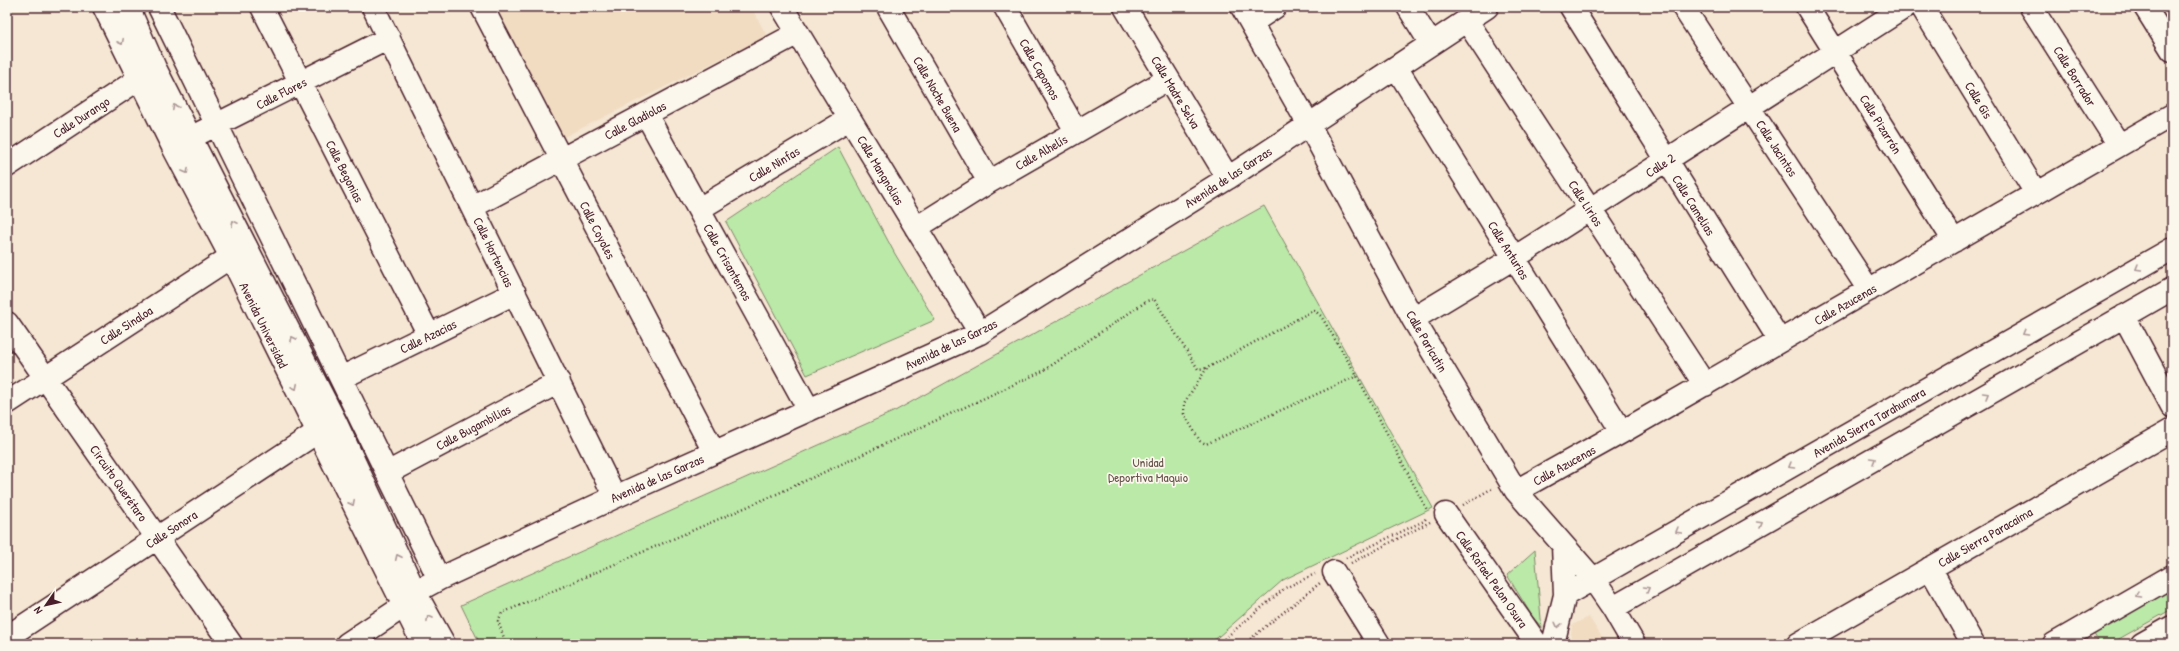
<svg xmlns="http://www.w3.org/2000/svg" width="2179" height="651" font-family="'Patrick Hand',sans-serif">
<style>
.built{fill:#f1dcc2}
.green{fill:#bae9a8;stroke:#82846a}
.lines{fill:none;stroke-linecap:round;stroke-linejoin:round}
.minor-casing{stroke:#4a1f2b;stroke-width:25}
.major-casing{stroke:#4a1f2b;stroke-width:25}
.path{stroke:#4a1f2b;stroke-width:2.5;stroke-dasharray:1 3;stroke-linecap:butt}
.minor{stroke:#fbf7ec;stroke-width:22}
.major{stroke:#fbf7ec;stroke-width:22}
.oneway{stroke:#ab9695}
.labels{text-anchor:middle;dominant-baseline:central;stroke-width:3.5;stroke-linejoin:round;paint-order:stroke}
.street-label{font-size:13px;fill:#4a1f2b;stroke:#fbf7ec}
.park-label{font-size:13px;fill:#66524a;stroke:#fbf7ec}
</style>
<rect width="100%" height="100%" fill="#f5e7d3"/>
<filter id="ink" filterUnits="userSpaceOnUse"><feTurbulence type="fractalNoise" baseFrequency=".025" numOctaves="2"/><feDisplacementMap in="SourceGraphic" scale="8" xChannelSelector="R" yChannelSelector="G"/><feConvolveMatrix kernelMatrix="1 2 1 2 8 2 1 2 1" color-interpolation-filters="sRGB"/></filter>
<g filter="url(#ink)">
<path class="built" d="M493,7H751L767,36L560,139Z
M1589,617L1606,644H1570L1572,625Z"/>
<path class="green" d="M838,147L895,254L935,320L807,375L726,222Z
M1264,206L1433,508L1283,580L1210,644H480L461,605L895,411Z
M1535,550L1541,619L1542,628L1532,616L1507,575Z
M2172,585V609L2110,644H2100L2092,631Z"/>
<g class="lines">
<defs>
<path id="minor" d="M159,7L439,579
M262,7L429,335
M373,7L615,497
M482,7L714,452
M782,7L980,333
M888,7L989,182
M1005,7L1076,131
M1125,7L1228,178
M1242,7L1309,125L1413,319L1516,491L1593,579L1613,608L1634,644
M1408,7L1431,44
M1571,7L1780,341
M1683,7L1869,290
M1807,7L1954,241
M1922,7L2036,193
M2031,7L2119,145
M2145,7L2172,50
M1467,21L1705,385
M1251,23L1275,7
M1396,67L1622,432
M646,114L809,410
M174,146L389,38
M7,166L154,69
M472,207L798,33
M699,209L849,119
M916,228L989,182L1168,79
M2124,316L2172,406
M1413,319L1514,258L1905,7
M7,323L231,644
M341,378L515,293
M7,403L246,247
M387,473L559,382
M1516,491L1622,432L2172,115
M1446,514L1537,644
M1930,568L1973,644
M1334,572L1379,644
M1565,595L2172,249
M1613,608L2172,289
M7,637L334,421
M347,644L404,606L415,592L439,579L615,497L980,333L1228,178L1487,7
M1553,644L1565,595L1563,545
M1798,644L2172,430
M2054,644L2172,576
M2142,644L2172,627"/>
<path id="major" d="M104,7L173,147L231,257L423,644
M128,7L155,68L335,421L415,592L444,644"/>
</defs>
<use href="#minor" class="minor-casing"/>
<use href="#major" class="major-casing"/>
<path class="path" d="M1207,368L1184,403V414L1200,441L1206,444L1357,376
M1463,505L1493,488
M1346,558L1424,521L1427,517
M1351,563L1430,522
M506,644L498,621L502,613L779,493L1043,371L1147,301L1154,299L1198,369L1207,368L1314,310L1321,316L1357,376L1427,510
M1218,644L1285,588L1315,574
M1244,644L1320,583"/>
<use href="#minor" class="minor"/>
<use href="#major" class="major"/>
</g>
<defs><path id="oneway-chevron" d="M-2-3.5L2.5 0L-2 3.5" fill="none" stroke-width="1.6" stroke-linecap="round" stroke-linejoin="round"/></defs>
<g class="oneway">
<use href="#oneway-chevron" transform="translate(121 42) rotate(64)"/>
<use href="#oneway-chevron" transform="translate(175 107) rotate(-117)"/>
<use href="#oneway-chevron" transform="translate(186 171) rotate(61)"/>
<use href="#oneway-chevron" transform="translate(234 223) rotate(-117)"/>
<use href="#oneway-chevron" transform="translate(2138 268) rotate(150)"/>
<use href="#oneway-chevron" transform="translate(2025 333) rotate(150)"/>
<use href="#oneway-chevron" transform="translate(293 339) rotate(-117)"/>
<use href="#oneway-chevron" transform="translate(295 387) rotate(64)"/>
<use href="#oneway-chevron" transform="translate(1986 395) rotate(-30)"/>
<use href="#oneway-chevron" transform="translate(1873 460) rotate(-30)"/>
<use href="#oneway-chevron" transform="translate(1791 466) rotate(150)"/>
<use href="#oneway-chevron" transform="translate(352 503) rotate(64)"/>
<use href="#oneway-chevron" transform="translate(1760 524) rotate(-30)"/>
<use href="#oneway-chevron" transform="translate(1678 531) rotate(150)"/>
<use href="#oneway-chevron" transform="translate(398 557) rotate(-115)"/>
<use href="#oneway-chevron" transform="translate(1647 589) rotate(-30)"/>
<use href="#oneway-chevron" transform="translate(2138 595) rotate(150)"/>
<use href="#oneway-chevron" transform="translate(429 618) rotate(-119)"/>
<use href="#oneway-chevron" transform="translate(1558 625) rotate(104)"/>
</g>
</g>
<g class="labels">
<g class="street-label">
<text transform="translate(1040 69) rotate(60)">Calle Capomos</text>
<text transform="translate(2075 76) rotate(58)">Calle Borrador</text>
<text transform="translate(1176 92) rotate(59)">Calle Madre Selva</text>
<text transform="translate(281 93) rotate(-27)">Calle Flores</text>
<text transform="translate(938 94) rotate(60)">Calle Noche Buena</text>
<text transform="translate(1979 100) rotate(59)">Calle Gis</text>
<text transform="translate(81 117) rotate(-33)">Calle Durango</text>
<text transform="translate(635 120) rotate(-28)">Calle Gladiolas</text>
<text transform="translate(1881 124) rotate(58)">Calle Pizarrón</text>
<text transform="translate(1777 148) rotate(57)">Calle Jacintos</text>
<text transform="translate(1041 152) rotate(-30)">Calle Alhelís</text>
<text transform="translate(774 164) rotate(-31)">Calle Ninfas</text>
<text transform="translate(1660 165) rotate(-33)">Calle 2</text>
<text transform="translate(881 170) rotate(59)">Calle Mangnolias</text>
<text transform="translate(345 171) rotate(63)">Calle Begonias</text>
<text transform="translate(1228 177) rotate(-33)">Avenida de las Garzas</text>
<text transform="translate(1586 203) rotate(57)">Calle Lirios</text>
<text transform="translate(1694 205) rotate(58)">Calle Camelias</text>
<text transform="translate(598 230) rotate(63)">Calle Coyoles</text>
<text transform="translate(1509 250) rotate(58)">Calle Anturios</text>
<text transform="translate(494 252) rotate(64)">Calle Hortencias</text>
<text transform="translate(728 262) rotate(61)">Calle Crisantemos</text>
<text transform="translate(1845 304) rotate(-30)">Calle Azucenas</text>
<text transform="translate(126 325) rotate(-33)">Calle Sinaloa</text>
<text transform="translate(264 325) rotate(64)">Avenida Universidad</text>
<text transform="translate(428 336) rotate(-26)">Calle Azacias</text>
<text transform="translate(1427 341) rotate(60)">Calle Paricutin</text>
<text transform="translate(951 344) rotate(-26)">Avenida de las Garzas</text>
<text transform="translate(1869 422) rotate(-30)">Avenida Sierra Tarahumara</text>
<text transform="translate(473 427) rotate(-28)">Calle Bugambilias</text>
<text transform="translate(1564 465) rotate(-29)">Calle Azucenas</text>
<text transform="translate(657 478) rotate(-24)">Avenida de las Garzas</text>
<text transform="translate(119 483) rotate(55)">Circuito Querétaro</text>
<text transform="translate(171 529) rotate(-33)">Calle Sonora</text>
<text transform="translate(1985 537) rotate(-30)">Calle Sierra Paracaima</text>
<text transform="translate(1492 579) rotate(55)">Calle Rafael Pelon Osura</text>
</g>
<g class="park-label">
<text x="1148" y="462">Unidad<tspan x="1148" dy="15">Deportiva Maquio</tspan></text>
</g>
</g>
<rect width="2179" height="651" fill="none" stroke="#fbf7ec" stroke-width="24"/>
<rect x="12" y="12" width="2155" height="627" fill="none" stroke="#4a1f2b" stroke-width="1.5" filter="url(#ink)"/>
<g transform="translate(46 605) rotate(236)" stroke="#fbf7ec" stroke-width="3" paint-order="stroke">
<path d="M0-3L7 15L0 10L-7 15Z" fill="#4a1f2b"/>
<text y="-6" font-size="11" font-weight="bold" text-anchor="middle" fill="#4a1f2b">N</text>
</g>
</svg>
